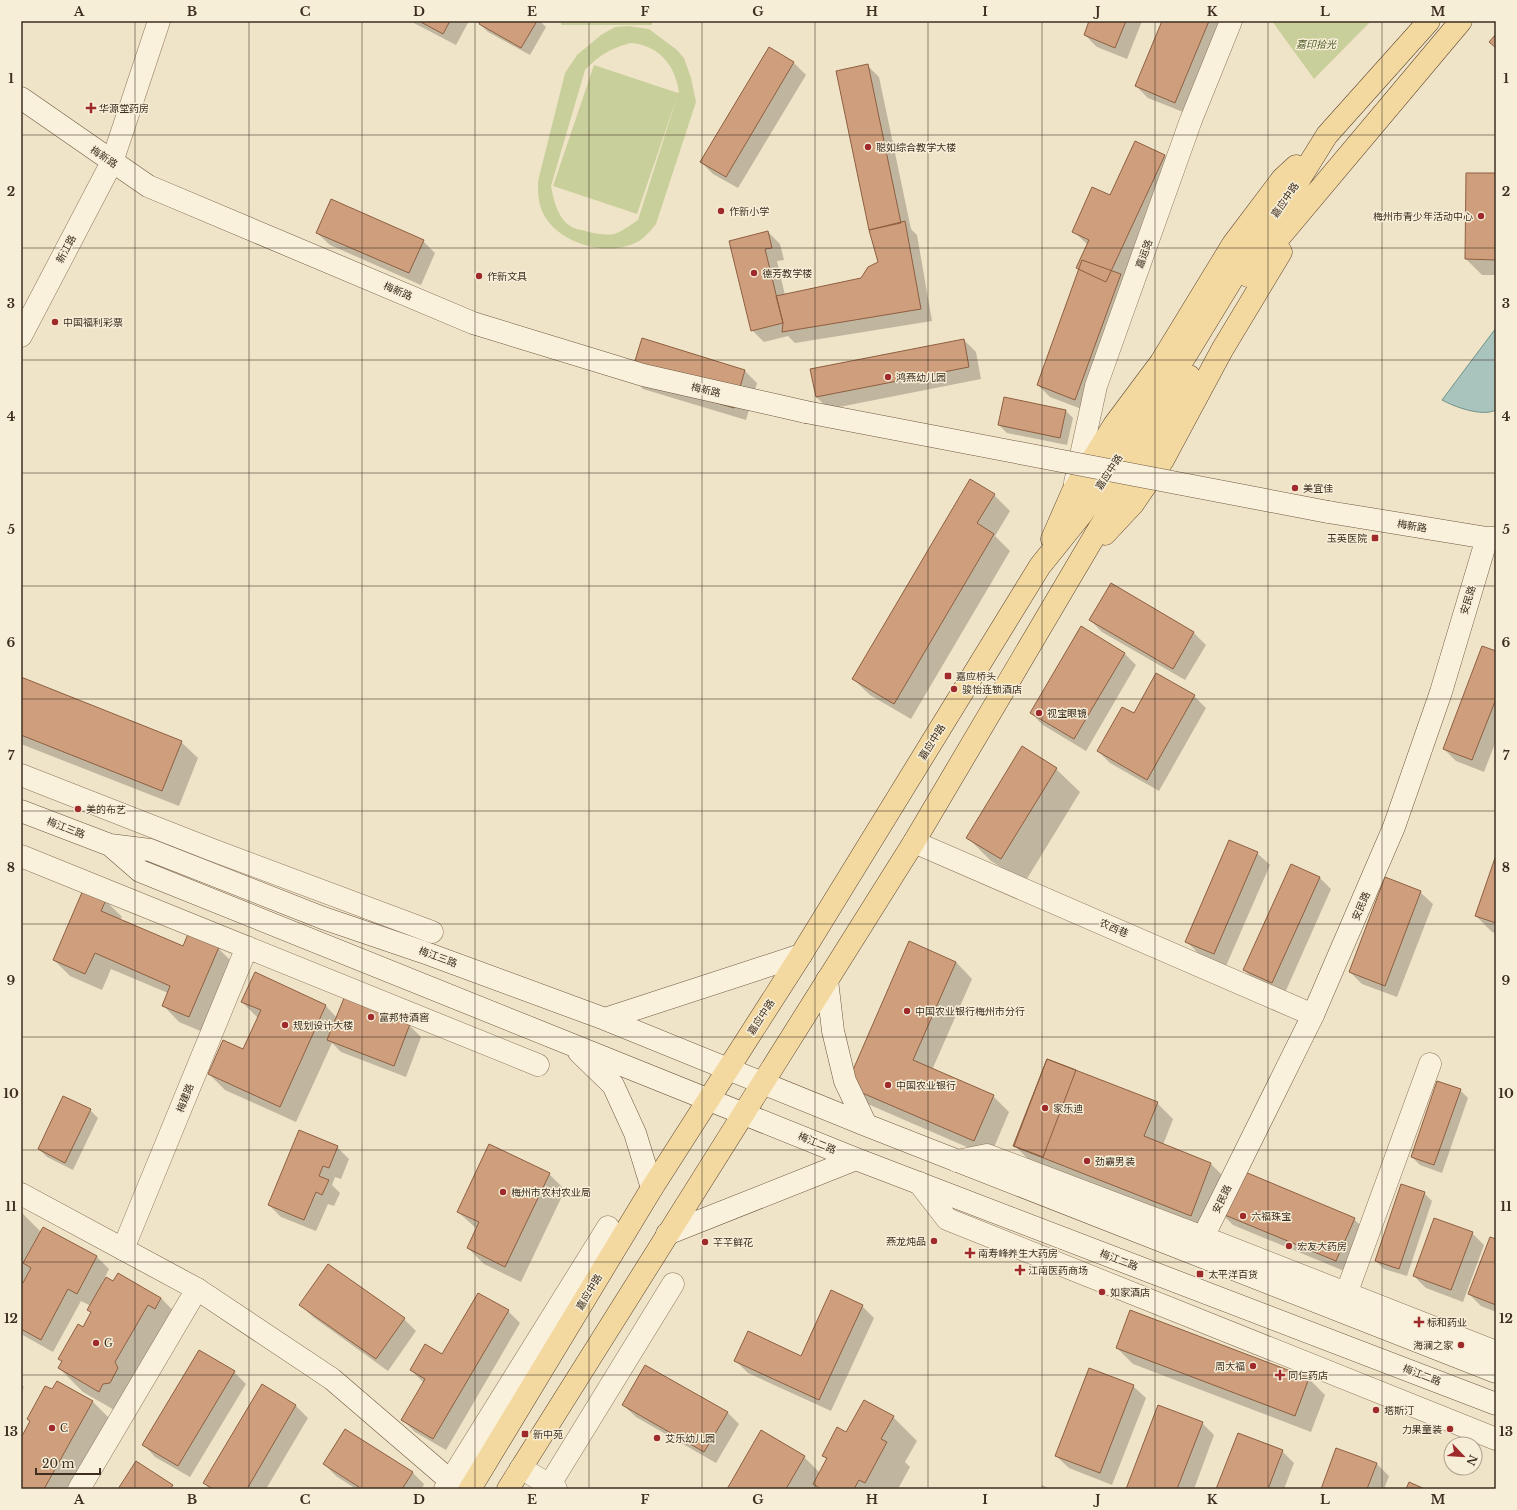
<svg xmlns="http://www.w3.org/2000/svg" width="1517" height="1510" font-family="'Libre Baskerville','Noto Sans SC',serif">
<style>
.green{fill:#c9cf9b;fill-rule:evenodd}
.water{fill:#a9c4bc;stroke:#6f938a}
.shadow{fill:#0003}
.building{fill:#cf9f7d;stroke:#8d5f41}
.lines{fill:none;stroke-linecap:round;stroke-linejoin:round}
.street-casing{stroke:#8d765c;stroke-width:23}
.secondary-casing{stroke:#6f573f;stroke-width:23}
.primary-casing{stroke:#5b4430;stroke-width:23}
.street{stroke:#faf1dc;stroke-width:22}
.secondary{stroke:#faf1dc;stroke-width:22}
.primary{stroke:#f3d9a0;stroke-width:22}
.secondary-bridge-casing{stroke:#6f573f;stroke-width:23;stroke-linecap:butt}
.secondary-bridge{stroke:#faf1dc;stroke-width:22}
.grid{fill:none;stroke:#3d2e20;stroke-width:1;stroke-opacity:0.55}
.poi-dot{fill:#9e2a2b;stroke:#f7eed8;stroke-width:1.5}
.labels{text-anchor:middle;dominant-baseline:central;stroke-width:3;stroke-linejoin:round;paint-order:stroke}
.park-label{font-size:10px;font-style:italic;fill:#4d5a26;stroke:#f7eed8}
.poi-label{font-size:10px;fill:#3d2e20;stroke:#f7eed8;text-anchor:start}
.street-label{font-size:10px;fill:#3d2e20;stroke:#f7eed8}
.neatline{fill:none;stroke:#3d2e20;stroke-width:1.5}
.grid-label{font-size:13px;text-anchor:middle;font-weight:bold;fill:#3d2e20}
</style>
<rect width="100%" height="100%" fill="#f0e4c8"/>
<path class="green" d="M561,21H652V25H561Z
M1272,21H1371L1314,79Z
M628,26L649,29L677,50L684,58L691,78L696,102L656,224C649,233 641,242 630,245C600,256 555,241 542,211C538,201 538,192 538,181L565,73L577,55L601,35L615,27ZM630,43C659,45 675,65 679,92L678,93L594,65L553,186L637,214L677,97L638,220C632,224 624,230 617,233C609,236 597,234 589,232C584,230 579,230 574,228C558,221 554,201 551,186L585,70C600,55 609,49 630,43Z"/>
<path class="water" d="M1496,328V410C1482,417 1455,407 1442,400Z"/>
<path class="shadow" d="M410,21H469L456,45Z
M481,21H540L546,27L530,55L488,32L480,24Z
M1090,21H1142L1127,59L1097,47L1085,35Z
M1163,21H1226L1188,114L1148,98L1136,86Z
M794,63L806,75L738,188L713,174L701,162Z
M867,65L879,77L911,229L917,235L932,321L795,343L788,336L764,342L752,330L730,242L768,232L780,244L784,260L777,261L785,295L862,279L880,263Z
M1136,142L1165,156L1177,168L1087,411L1050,397L1038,385L1088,245L1073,231L1110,197Z
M1496,174V275H1482L1466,259Z
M317,233L423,241L435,253L421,285L330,245Z
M643,339L745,371L757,383L746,420L643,389L631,376Z
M964,340L976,352L981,379L829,409L816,397L811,370Z
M1065,410L1073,418L1067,445L1007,433L999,425Z
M994,495L1010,511L995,536L1010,551L911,719L870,695L853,679Z
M1111,584L1194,633L1206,645L1185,680L1102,632L1090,620Z
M1124,653L1136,665L1086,751L1043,725L1031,713Z
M1496,653V741L1484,772L1456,761L1444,749Z
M21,678L181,742L198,758L179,806L21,744Z
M1194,696L1206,708L1159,791L1110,763L1098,751Z
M1056,769L1080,792L1025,882L991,861L967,837Z
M1230,841L1257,853L1270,865L1226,966L1199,954L1187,942Z
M1496,858V933L1492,932L1476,916Z
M1319,877L1331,889L1284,995L1256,982L1244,970Z
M1420,892L1433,904L1397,997L1362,984L1350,972Z
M106,901L122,917L120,920L183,947L218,948L234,964L205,1033L179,1022L163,1005L168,993L111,969L102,990L70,976L54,960Z
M956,962L972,979L932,1070L993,1096L1009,1112L990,1157L863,1102L847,1086Z
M255,973L326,1006L337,1018L409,1025L421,1037L406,1077L341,1052L332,1043L296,1122L225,1090L209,1074L243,1050L258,1018L242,1002Z
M1460,1090L1468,1098L1442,1173L1420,1165L1412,1157Z
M1157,1103L1173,1119L1163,1145L1211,1164L1227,1180L1207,1231L1031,1162L1014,1145Z
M90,1110L98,1118L73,1170L47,1157L39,1149Z
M337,1147L349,1159L341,1179L335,1177L332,1185L340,1193L334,1206L328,1204L316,1231L281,1217L269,1205Z
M549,1174L565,1190L521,1282L484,1264L468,1248L477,1229L458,1212Z
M1424,1193L1432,1201L1407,1276L1384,1269L1376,1261Z
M21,1212L41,1232L43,1228L97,1257L109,1269L100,1287L101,1288L113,1282L161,1298L184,1322L123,1415L83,1392L59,1368L63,1362L59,1359L83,1328L92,1313L91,1306L81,1301L53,1352L21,1334Z
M1221,1213L1354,1219L1366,1231L1349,1273L1233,1225Z
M1472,1233L1484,1245L1463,1302L1426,1288L1414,1276Z
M1496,1240V1312L1481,1306L1469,1294Z
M301,1305L404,1319L416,1331L388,1371L313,1317Z
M862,1306L874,1318L831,1411L748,1373L736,1361L801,1357Z
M508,1311L520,1323L446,1450L415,1432L403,1420L424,1383L411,1370L443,1355Z
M1117,1348L1309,1379L1325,1395L1311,1432L1133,1364Z
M234,1372L246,1384L190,1477L155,1457L143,1444Z
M57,1382L93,1402L117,1426L81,1489H21V1436L22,1437Z
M21,1385L24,1387L21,1393Z
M262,1385L296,1406L308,1418L266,1489H210L204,1483Z
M1133,1386L1146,1398L1112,1485L1069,1468L1056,1456Z
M623,1405L727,1412L739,1424L716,1463L636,1417Z
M893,1417L917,1441L905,1462L910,1467L898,1489H728L804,1457L820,1473L827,1460L823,1455L846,1434Z
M1202,1423L1214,1435L1194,1489H1127Z
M1282,1451L1294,1463L1284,1489H1217Z
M324,1464L412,1472L424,1484L422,1489H356L336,1476Z
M1377,1464L1389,1476L1384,1489H1322Z
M1042,1485L1050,1489H1041Z
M172,1486L175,1489H119Z"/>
<path class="building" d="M419,21H450L443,34Z
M480,21H537L521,48L479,24Z
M1089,21H1126L1115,48L1084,35Z
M1162,21H1209L1175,103L1135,86Z
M1496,34V48L1489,42Z
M769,47L794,62L726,177L700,162Z
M868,64L901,223L869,230L836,71Z
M1135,141L1165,155L1106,282L1076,268L1089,240L1072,232L1092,187L1110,195Z
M1466,173H1496V260L1465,259Z
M331,199L424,240L409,273L316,233Z
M905,221L921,309L782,332L783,323L776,296L861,278L868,267L878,262L869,230Z
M768,231L772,248L765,249L783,323L751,331L729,241Z
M1082,260L1121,274L1075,400L1037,385Z
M642,338L745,370L734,408L630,377Z
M964,339L969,367L816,397L810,369Z
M1004,397L1066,410L1060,438L998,425Z
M970,479L995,494L977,523L994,534L894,704L852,679Z
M1111,583L1194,632L1173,669L1089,620Z
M1081,626L1125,653L1074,739L1030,713Z
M1482,646L1496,651V699L1472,760L1443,749Z
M1156,673L1195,695L1147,780L1097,751L1122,707L1134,713Z
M21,677L182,741L162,791L21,735Z
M1022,746L1057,768L1001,859L966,838Z
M1229,840L1258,852L1214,954L1185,942Z
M1496,855V923L1475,916Z
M1291,864L1320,877L1272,983L1243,970Z
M1385,877L1421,891L1385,986L1349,972Z
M83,890L106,900L101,911L183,946L188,934L219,947L189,1017L162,1006L170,986L95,953L85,974L53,960Z
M909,941L956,962L913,1060L994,1095L974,1141L846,1086Z
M255,972L326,1005L280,1107L208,1074L223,1040L243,1049L261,1010L241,1002Z
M344,998L410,1024L394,1066L327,1040Z
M1047,1059L1158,1102L1144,1136L1211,1163L1191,1216L1013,1146Z
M1047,1059L1076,1070L1043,1157L1014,1146Z
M1437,1081L1461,1089L1434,1165L1411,1157Z
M63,1096L91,1109L65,1163L38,1149Z
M299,1130L338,1146L329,1168L323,1166L319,1176L329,1180L322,1195L316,1192L304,1220L268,1205Z
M489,1144L550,1173L505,1267L467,1248L479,1222L457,1212Z
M1238,1169L1355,1218L1336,1261L1220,1213Z
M1401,1184L1425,1192L1399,1269L1375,1261Z
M1434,1218L1473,1232L1451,1290L1413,1276Z
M43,1227L97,1256L77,1294L68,1289L41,1340L21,1329V1282L23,1283L31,1268L23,1263Z
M1490,1237L1496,1239V1305L1468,1294Z
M328,1264L405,1318L376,1359L299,1305Z
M118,1273L161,1298L155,1309L148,1305L115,1362L118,1368L110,1383L103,1384L99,1392L58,1368L62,1361L58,1359L78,1324L83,1327L91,1312L87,1310L106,1277L113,1281Z
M831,1290L863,1305L819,1400L734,1361L748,1331L801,1356Z
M478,1293L509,1310L433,1439L401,1420L425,1379L410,1370L425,1344L442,1354Z
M1130,1310L1309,1378L1295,1416L1116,1348Z
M199,1350L235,1371L178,1466L142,1445Z
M645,1365L728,1412L704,1452L622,1405Z
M1089,1368L1134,1385L1100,1473L1055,1456Z
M57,1381L93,1401L44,1489H21V1435L22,1436L30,1421L27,1419L45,1386L52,1389Z
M262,1384L296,1405L247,1489H213L203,1483Z
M864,1400L894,1416L881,1439L887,1442L865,1483L859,1480L854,1489H821L813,1484L827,1458L822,1456L837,1427L846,1432Z
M1158,1405L1203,1422L1177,1489H1126Z
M345,1429L413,1472L402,1489H357L359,1487L323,1464Z
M761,1430L805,1456L786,1489H727Z
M1238,1433L1283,1450L1268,1489H1216Z
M1336,1448L1377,1463L1367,1489H1321Z
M136,1461L173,1485L170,1489H118Z
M1409,1482L1425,1489H1406Z"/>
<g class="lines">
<defs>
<path id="street" d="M21,336L112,162L159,21
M1075,483L1096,386L1191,120L1231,21
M21,775L210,849L432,932
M914,842L1313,1015
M21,856L538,1065
M957,1161L987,1155L1203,1237L1496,1352
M919,1183L947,1219L1496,1439
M123,1249L247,947
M1349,1286L1430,1064
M521,1468L556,1489
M79,1489L197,1289
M445,1489L608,1227
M547,1489L673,1284"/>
<path id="secondary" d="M21,98L148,186L473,323L643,375L806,412
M1328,512L1487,538H1496
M21,811L110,845L150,850L323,918L423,952L605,1019L866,1125L1496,1372
M110,845L140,871L856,1159L1496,1404
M827,980L833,1031L845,1081L866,1125
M605,1019L801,955
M579,1052L613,1085L635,1133L652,1188
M21,1194L197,1289L332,1379L446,1477
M667,1234L856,1159
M1185,1250L1203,1237L1313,1015L1394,827L1441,692L1487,538"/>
<path id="primary" d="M1248,276L1252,270L1461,21
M1105,534L1133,504L1163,460L1222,350L1281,252
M1052,539L1073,491L1114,425L1161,362L1233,244L1282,179L1296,166
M470,1489L652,1188L801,955L1040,566L1081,515L1186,355L1250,250L1294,188L1327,135L1429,21
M508,1489L914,842L1189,376"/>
</defs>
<use href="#street" class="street-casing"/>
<use href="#secondary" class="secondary-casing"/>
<use href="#primary" class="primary-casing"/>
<use href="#street" class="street"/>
<use href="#secondary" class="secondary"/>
<use href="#primary" class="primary"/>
<defs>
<path id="secondary-bridge" d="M806,412L1328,512"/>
</defs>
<use href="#secondary-bridge" class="secondary-bridge-casing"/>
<use href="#secondary-bridge" class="secondary-bridge"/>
</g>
<path class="grid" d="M135,21V1489M249,21V1489M362,21V1489M475,21V1489M589,21V1489M702,21V1489M815,21V1489M928,21V1489M1042,21V1489M1155,21V1489M1268,21V1489M1382,21V1489M21,135H1496M21,248H1496M21,360H1496M21,473H1496M21,586H1496M21,699H1496M21,811H1496M21,924H1496M21,1037H1496M21,1150H1496M21,1262H1496M21,1375H1496"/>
<g class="poi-dot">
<path d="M89 102h4v4h4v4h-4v4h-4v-4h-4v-4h4z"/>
<circle cx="868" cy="147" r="4"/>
<circle cx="721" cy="211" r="4"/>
<circle cx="1481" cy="216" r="4"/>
<circle cx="754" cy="273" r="4"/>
<circle cx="479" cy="276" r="4"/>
<circle cx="55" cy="322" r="4"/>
<circle cx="888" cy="377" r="4"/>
<circle cx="1295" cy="488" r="4"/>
<rect x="1371" y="534" width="8" height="8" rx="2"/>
<rect x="944" y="672" width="8" height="8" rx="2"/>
<circle cx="954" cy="689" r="4"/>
<circle cx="1039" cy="713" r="4"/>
<circle cx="78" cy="809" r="4"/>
<circle cx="907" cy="1011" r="4"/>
<circle cx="371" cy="1017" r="4"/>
<circle cx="285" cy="1025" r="4"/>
<circle cx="888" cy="1085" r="4"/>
<circle cx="1045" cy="1108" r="4"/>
<circle cx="1087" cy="1161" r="4"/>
<circle cx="503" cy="1192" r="4"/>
<circle cx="1243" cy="1216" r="4"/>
<circle cx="934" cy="1241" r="4"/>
<circle cx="705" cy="1242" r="4"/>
<circle cx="1289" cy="1246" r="4"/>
<path d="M968 1247h4v4h4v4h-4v4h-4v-4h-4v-4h4z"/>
<path d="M1018 1264h4v4h4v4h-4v4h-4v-4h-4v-4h4z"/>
<rect x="1196" y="1270" width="8" height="8" rx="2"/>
<circle cx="1102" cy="1292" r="4"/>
<path d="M1417 1316h4v4h4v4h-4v4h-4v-4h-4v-4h4z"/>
<circle cx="96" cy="1343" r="4"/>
<circle cx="1461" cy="1345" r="4"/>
<circle cx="1253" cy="1366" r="4"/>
<path d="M1278 1369h4v4h4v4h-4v4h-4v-4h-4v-4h4z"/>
<circle cx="1376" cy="1410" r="4"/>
<circle cx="52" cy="1428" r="4"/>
<circle cx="1450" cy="1429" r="4"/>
<rect x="521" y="1430" width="8" height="8" rx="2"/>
<circle cx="657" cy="1438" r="4"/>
</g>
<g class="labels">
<g class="park-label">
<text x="1316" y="44">嘉印拾光</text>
</g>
<g class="poi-label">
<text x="99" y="108">华源堂药房</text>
<text x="876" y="147">聪如综合教学大楼</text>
<text x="729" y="211">作新小学</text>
<text x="1473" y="216" text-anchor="end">梅州市青少年活动中心</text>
<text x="762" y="273">德芳教学楼</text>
<text x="487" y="276">作新文具</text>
<text x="63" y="322">中国福利彩票</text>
<text x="896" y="377">鸿燕幼儿园</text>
<text x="1303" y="488">美宜佳</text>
<text x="1367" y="538" text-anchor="end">玉英医院</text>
<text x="956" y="676">嘉应桥头</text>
<text x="962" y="689">骏怡连锁酒店</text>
<text x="1047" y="713">视宝眼镜</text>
<text x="86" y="809">美的布艺</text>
<text x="915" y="1011">中国农业银行梅州市分行</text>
<text x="379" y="1017">富邦特酒窖</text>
<text x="293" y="1025">规划设计大楼</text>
<text x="896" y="1085">中国农业银行</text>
<text x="1053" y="1108">家乐迪</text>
<text x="1095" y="1161">劲霸男装</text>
<text x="511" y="1192">梅州市农村农业局</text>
<text x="1251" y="1216">六福珠宝</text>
<text x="926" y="1241" text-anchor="end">燕龙炖品</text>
<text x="713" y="1242">芊芊鲜花</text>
<text x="1297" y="1246">宏友大药房</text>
<text x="978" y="1253">南寿峰养生大药房</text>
<text x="1028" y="1270">江南医药商场</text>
<text x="1208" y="1274">太平洋百货</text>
<text x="1110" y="1292">如家酒店</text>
<text x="1427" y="1322">标和药业</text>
<text x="104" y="1343">G</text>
<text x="1453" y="1345" text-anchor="end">海澜之家</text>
<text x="1245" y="1366" text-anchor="end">周大福</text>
<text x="1288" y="1375">同仁药店</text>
<text x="1384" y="1410">塔斯汀</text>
<text x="60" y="1428">C</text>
<text x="1442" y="1429" text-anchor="end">力果童装</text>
<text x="533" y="1434">新中苑</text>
<text x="665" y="1438">艾乐幼儿园</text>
</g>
<g class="street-label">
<text transform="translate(104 157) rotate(34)">梅新路</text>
<text transform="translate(1285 200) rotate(-55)">嘉应中路</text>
<text transform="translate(66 249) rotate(-62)">新江路</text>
<text transform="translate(1144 254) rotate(-70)">嘉运路</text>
<text transform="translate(398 291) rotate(23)">梅新路</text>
<text transform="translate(706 390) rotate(13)">梅新路</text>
<text transform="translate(1109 472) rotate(-57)">嘉应中路</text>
<text transform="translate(1412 526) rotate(9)">梅新路</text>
<text transform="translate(1468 600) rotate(-73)">安民路</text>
<text transform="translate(932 742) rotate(-58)">嘉应中路</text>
<text transform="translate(66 828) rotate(21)">梅江三路</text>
<text transform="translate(1361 906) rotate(-67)">安民路</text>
<text transform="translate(1114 928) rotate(24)">农西巷</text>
<text transform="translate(438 957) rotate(20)">梅江三路</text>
<text transform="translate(761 1017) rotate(-57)">嘉应中路</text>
<text transform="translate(185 1098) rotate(-68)">梅建路</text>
<text transform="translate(817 1143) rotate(22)">梅江二路</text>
<text transform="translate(1222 1199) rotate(-64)">安民路</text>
<text transform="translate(1119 1260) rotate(21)">梅江二路</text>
<text transform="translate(589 1292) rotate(-59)">嘉应中路</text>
<text transform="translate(1422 1375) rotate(21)">梅江二路</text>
</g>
</g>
<rect width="1517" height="1510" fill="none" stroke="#f7eed8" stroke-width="44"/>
<g transform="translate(1463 1456) rotate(115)"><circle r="19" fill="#f7eed8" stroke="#ada18e"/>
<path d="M0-3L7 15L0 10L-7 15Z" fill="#9e2a2b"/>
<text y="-6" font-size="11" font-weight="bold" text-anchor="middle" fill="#3d2e20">N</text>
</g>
<path d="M36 1468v6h64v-6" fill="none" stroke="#3d2e20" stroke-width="2"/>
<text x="42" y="1468" font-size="12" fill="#3d2e20" stroke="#f7eed8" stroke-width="3" paint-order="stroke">20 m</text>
<rect x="22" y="22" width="1473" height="1466" class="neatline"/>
<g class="grid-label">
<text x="79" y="16">A</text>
<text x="192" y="16">B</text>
<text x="305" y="16">C</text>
<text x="419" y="16">D</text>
<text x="532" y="16">E</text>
<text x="645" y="16">F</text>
<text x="758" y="16">G</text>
<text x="872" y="16">H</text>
<text x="985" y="16">I</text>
<text x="1098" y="16">J</text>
<text x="1212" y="16">K</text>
<text x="1325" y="16">L</text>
<text x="1438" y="16">M</text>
<text x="11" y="83">1</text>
<text x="1506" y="83">1</text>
<text x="11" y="196">2</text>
<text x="1506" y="196">2</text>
<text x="11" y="308">3</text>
<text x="1506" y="308">3</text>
<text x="11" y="421">4</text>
<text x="1506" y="421">4</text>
<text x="11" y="534">5</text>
<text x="1506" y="534">5</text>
<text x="11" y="647">6</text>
<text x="1506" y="647">6</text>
<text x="11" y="760">7</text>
<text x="1506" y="760">7</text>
<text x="11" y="872">8</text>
<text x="1506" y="872">8</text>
<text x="11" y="985">9</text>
<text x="1506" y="985">9</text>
<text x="11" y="1098">10</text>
<text x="1506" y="1098">10</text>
<text x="11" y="1211">11</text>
<text x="1506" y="1211">11</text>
<text x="11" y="1323">12</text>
<text x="1506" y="1323">12</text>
<text x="11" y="1436">13</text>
<text x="1506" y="1436">13</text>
<text x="79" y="1504">A</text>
<text x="192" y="1504">B</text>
<text x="305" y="1504">C</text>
<text x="419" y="1504">D</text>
<text x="532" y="1504">E</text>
<text x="645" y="1504">F</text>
<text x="758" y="1504">G</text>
<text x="872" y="1504">H</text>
<text x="985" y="1504">I</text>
<text x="1098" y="1504">J</text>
<text x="1212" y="1504">K</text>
<text x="1325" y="1504">L</text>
<text x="1438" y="1504">M</text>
</g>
</svg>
